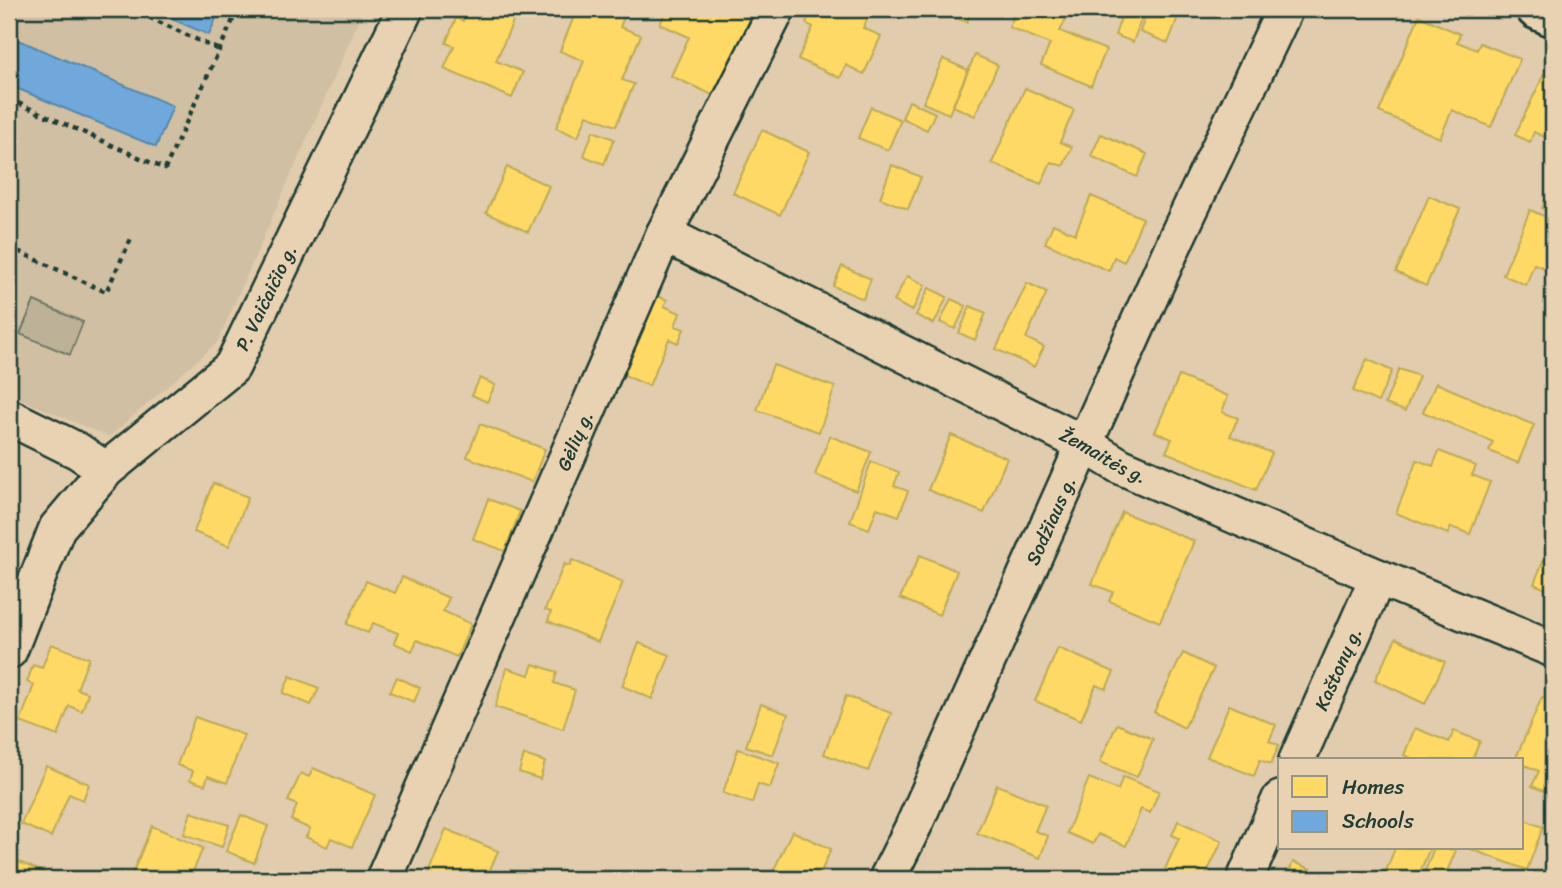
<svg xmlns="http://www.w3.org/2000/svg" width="1562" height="888" font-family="Sriracha,sans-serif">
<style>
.built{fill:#d0bfa2}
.green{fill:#bdb297;stroke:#6e7866;stroke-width:2}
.homes{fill:#ffd966;stroke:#bcaa57;stroke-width:2}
.schools{fill:#6fa8dc;stroke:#5788aa;stroke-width:2}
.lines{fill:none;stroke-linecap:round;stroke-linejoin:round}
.minor-casing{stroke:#1f3d34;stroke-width:40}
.secondary-casing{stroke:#1f3d34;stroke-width:44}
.path{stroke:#1f3d34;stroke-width:4.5;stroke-dasharray:5 5;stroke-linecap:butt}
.minor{stroke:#e9d2b2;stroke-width:35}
.secondary{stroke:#e9d2b2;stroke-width:38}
.labels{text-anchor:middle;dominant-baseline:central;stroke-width:7;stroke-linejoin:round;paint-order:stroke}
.street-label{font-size:19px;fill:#1f3d34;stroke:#e9d2b2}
</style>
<rect width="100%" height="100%" fill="#e1ccad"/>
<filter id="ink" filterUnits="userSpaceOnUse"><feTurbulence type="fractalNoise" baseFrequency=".0143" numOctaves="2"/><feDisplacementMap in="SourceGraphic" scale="14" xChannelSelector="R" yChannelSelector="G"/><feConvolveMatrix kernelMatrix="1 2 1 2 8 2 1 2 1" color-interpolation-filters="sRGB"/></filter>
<g filter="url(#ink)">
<path class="built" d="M9,9H364L217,343L109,437L9,394Z"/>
<path class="green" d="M34,301L83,322L70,355L20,334Z"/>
<path class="homes" d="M468,9H509L517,12L496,61L523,72L512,98L444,69L454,46L446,43L456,18L463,21Z
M577,9H604L624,17L620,27L641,35L622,80L634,84L616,126L587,115L578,137L556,128L584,61L560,51Z
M667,9H736L735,11L750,19L715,96L671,76L689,37L660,24Z
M821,9H872L863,28L881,36L864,74L846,65L840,78L798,59L813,27L806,23L811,12L818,15Z
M940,9H972L967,22L939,12Z
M1017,9H1040L1066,19L1060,31L1106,50L1091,86L1041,65L1050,44L1009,27Z
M1124,9H1145L1133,42L1115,35Z
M1148,9H1181L1168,43L1140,32Z
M1419,16L1460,34L1457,42L1477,50L1480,43L1520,59L1491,127L1452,110L1440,138L1379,112Z
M975,55L998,65L975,116L953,106Z
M943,59L968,70L949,114L923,103Z
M1544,74L1553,78V141L1534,132L1530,142L1515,135Z
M1025,88L1074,110L1060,142L1072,147L1063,166L1051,162L1041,184L992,163Z
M909,101L935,113L927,130L902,118Z
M871,107L901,120L888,150L858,138Z
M762,130L809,152L780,215L733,193Z
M593,131L614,139L604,164L584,156Z
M1101,134L1147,154L1137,177L1091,156Z
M892,165L921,177L908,209L880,198Z
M507,167L549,186L528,232L486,213Z
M1552,188H1553V213L1542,208Z
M1091,196L1143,218L1124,262L1114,257L1109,271L1045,243L1053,224L1075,234Z
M1429,196L1460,209L1426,286L1396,272Z
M1530,210L1553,220V271L1534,264L1526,285L1503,275Z
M842,266L871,279L863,299L833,286Z
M907,276L925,285L912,311L894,301Z
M1027,283L1047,292L1026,338L1044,347L1034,367L996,349Z
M929,288L947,297L934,324L916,315Z
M650,293L667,300L664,306L680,313L675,326L684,329L678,343L669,339L649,386L617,372Z
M951,299L966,306L955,329L940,322Z
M970,306L986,313L975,340L959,333Z
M1367,359L1392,371L1378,402L1353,391Z
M773,365L835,387L819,432L757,410Z
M1399,369L1419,376L1405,411L1385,404Z
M1179,376L1228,396L1222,412L1238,418L1230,436L1272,453L1256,490L1166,452L1172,439L1155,432Z
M480,378L495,385L487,402L472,395Z
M1436,383L1534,425L1518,463L1489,451L1493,442L1423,412Z
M480,424L545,449L532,482L467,457Z
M951,435L1007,458L984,513L928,490Z
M830,436L871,452L856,491L815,475Z
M1439,451L1476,466L1472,475L1490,482L1470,534L1451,527L1448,534L1396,513L1417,460L1433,466Z
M871,462L899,472L894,486L908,491L899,516L877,508L869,529L850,522Z
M213,483L248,497L229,546L194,532Z
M488,499L520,511L505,551L473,539Z
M1122,512L1194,541L1160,622L1109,601L1113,592L1092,584Z
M1550,544L1553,545V592L1534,584Z
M920,555L957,571L939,615L900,598Z
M572,560L623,582L598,642L548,621L551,612L545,610L564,564L570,566Z
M402,577L449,598L443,611L471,624L457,657L417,640L412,651L394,643L398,633L373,623L368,633L347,624L366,581L395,593Z
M1396,638L1445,662L1425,704L1375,680Z
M639,643L670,655L652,699L622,686Z
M51,644L89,658L77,689L88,693L82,711L69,706L58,736L20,722L34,685L27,682L33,665L42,668Z
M1058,648L1114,672L1106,689L1096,685L1081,720L1035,701Z
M1183,653L1214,668L1184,728L1154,712Z
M533,664L557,672L554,683L575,690L563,729L495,707L507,668L529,675Z
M290,676L319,688L311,705L283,693Z
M397,677L420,688L414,702L390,692Z
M846,696L891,713L868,771L824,754Z
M1542,697L1553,702V795L1532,786L1539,771L1522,764V760H1515Z
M761,704L788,714L773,755L746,746Z
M1229,705L1276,725L1269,741L1279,745L1271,764L1260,760L1254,776L1207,757Z
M195,717L244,735L227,783L208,776L205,785L190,780L193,771L177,765Z
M1117,724L1153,739L1137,777L1100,762Z
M1415,728L1449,742L1454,731L1480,741L1472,760H1416L1404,755Z
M738,749L779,763L770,788L758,784L752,803L723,793Z
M524,755L545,762L540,779L519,772Z
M46,766L89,784L83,800L69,794L51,837L21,824Z
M313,768L375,795L352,847L331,838L327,847L306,837L310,829L291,820L297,805L288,801L301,773L309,777Z
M1123,777L1159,791L1150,813L1141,809L1126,846L1098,834L1093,844L1067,833L1089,778L1118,790Z
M997,785L1046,805L1035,831L1048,836L1040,858L977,833Z
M191,812L229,825L222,847L184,834Z
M241,815L268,826L254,863L226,851Z
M1522,819L1543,827L1527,870L1468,848H1522Z
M1178,821L1222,841L1204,879H1186L1165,869L1179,838L1172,835Z
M152,826L203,848L190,879H130Z
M446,829L498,851L486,879H442L428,874Z
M792,831L831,849L818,879H778L771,876Z
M1395,848H1430L1417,879H1383Z
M1434,848L1456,850L1444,879H1422Z
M14,860L43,872L40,879H9Z
M1293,862L1336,879H1286Z"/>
<path class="schools" d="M149,9H220L209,35Z
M9,36L173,106L156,147L9,85Z"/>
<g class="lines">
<defs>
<g id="minor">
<path id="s1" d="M664,234L1084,444L1120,466L1378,577L1553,649"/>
<path d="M9,417L78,451L106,470"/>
<path id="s2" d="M9,651L57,528L106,470L232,367L405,9"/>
<path id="s3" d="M1297,760L1378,577"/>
<path id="s4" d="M384,879L664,234L777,9"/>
<path id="s5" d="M887,879L914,825L1177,237L1285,9"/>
<path d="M1245,879L1280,799"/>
</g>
<path id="secondary" d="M1536,9L1553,17"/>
</defs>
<use href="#minor" class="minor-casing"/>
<use href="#secondary" class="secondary-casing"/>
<path class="path" d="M131,9L219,50
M9,99L165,169L238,9
M9,247L106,292L131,239"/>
<use href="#minor" class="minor"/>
<use href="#secondary" class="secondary"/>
</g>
</g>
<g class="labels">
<g class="street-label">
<text stroke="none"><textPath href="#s2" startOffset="448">P. Vaičaičio g.</textPath></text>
<text stroke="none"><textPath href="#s4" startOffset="478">Gėlių g.</textPath></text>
<text stroke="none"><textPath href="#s1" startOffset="492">Žemaitės g.</textPath></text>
<text stroke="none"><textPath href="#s5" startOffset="394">Sodžiaus g.</textPath></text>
<text stroke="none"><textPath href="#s3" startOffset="100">Kaštonų g.</textPath></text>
</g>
</g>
<rect width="1562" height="888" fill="none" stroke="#e9d2b2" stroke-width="35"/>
<rect x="18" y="18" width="1527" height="853" fill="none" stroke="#1f3d34" stroke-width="2.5" filter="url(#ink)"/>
<rect x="1278" y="758" width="245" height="91" fill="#e9d2b2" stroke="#989680" stroke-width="2"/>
<rect x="1292" y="776" width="35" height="21" fill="#ffd966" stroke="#989680" stroke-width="2"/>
<text x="1342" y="794" font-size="21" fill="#1f3d34">Homes</text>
<rect x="1292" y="811" width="35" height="21" fill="#6fa8dc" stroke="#989680" stroke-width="2"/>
<text x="1342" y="828" font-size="21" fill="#1f3d34">Schools</text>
</svg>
